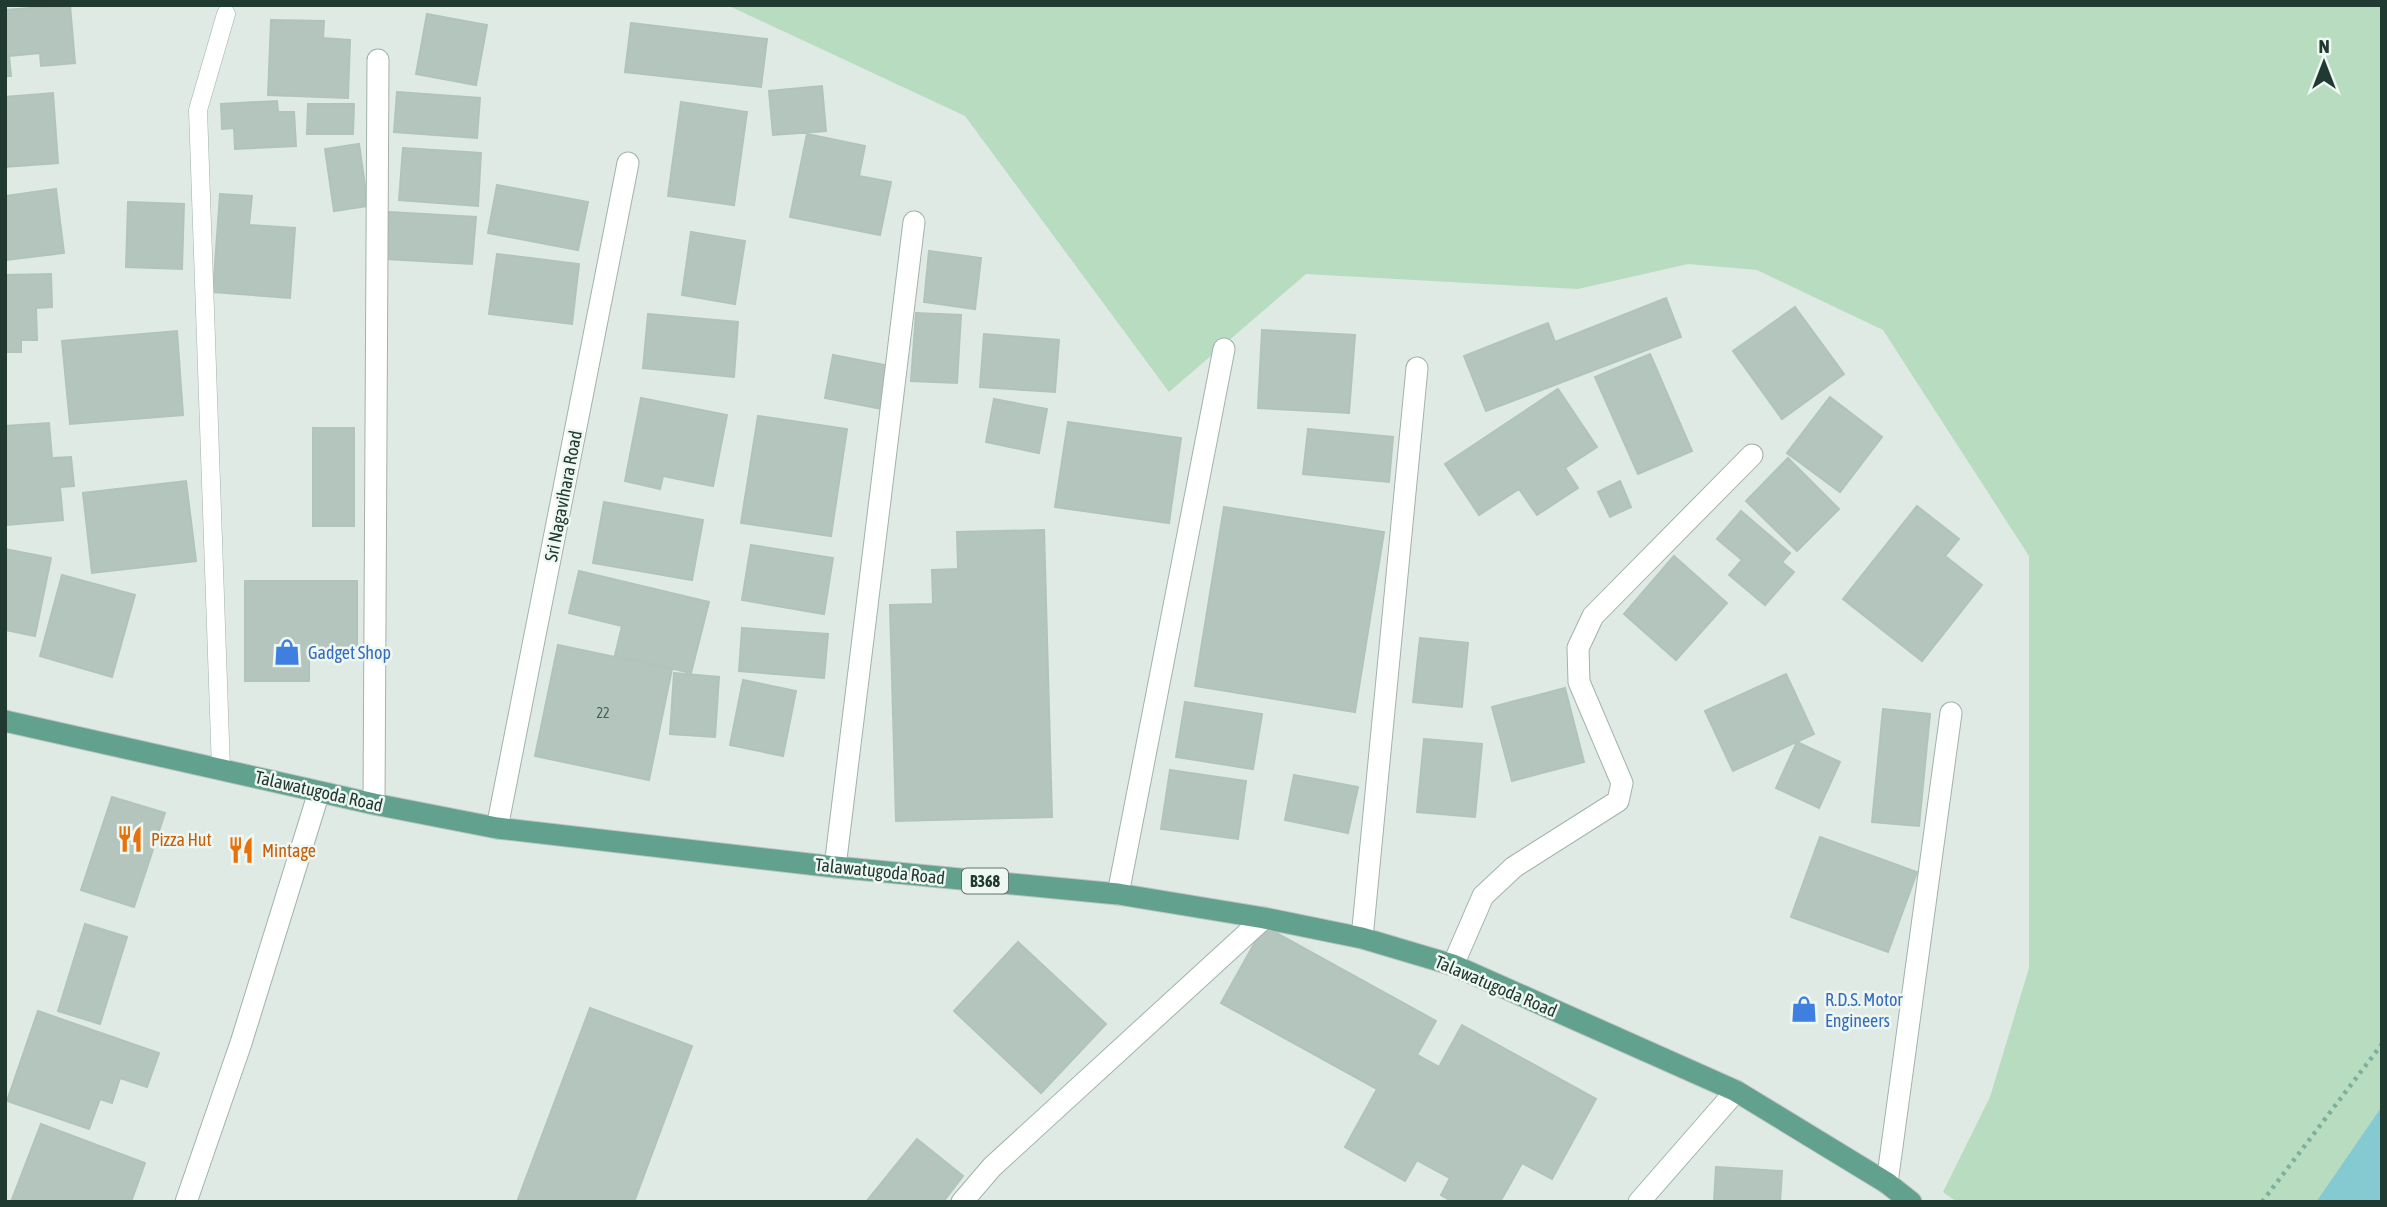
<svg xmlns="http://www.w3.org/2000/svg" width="2387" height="1207" font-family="'Asap Condensed',sans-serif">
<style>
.green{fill:#b7dcbf}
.water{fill:#85cad1}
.building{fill:#b4c5bd;stroke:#b1c4bb;stroke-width:2}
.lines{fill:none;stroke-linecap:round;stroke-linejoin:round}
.lane-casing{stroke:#a2b2ab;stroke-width:19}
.street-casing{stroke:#a2b2ab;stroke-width:23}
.secondary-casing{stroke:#9eb6ac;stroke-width:23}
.primary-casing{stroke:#bcc4c2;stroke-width:23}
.path{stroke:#7eaf9d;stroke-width:4.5;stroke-dasharray:3.5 5;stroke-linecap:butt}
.lane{stroke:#fff;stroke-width:18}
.street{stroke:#fff;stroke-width:21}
.secondary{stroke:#fff;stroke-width:21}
.primary{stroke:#62a18d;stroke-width:21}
.labels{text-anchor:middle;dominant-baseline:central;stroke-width:5;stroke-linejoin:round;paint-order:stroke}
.number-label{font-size:14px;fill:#455d55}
.shield{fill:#eff7f2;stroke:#5e736c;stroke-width:2}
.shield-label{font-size:16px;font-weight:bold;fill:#203a32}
.street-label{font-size:18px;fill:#203a32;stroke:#eff7f2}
.shop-label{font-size:18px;fill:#366cbe;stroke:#eff7f2;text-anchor:start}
.food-label{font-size:18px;fill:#c56008;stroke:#eff7f2;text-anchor:start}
</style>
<rect width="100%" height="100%" fill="#dfeae4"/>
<path class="green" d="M727,5H2382V1106L2316,1202H1957L1943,1192L1990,1097L2029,968V556L1883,330L1757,270L1688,264L1578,289L1306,274L1169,392L965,116Z"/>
<path class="water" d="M2382,1106V1202H2316Z"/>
<path class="building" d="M70,5L75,63L41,66L40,53L9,56L11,76H5V10Z
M427,14L487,25L476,85L416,74Z
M271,20L324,21L323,38L350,40L348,98L268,95Z
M631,23L767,39L761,87L625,72Z
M822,86L826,131L773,135L769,91Z
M397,92L480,98L477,138L394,132Z
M53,93L58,163L5,167V97Z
M277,101L278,112H294L296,146L235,149L234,128L222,129L221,104Z
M681,102L747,112L734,205L668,196Z
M308,104H354L353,134H307Z
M807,134L865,146L859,176L891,182L880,235L790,217Z
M359,144L368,206L334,211L325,149Z
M403,148L481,153L478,206L399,200Z
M497,185L588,202L578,250L488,233Z
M56,189L64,253L5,260V196Z
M220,194L252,196L249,225L295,228L290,298L213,292Z
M128,202L184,204L182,269L126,267Z
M389,212L476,217L472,264L386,259Z
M691,232L745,241L735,304L682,295Z
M929,251L981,258L975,309L924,302Z
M497,254L579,264L572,324L489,314Z
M51,274L52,307L36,308L37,340H21V352H5V275Z
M1666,298L1681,337L1486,411L1464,356L1548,323L1555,342Z
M1795,307L1844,374L1782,419L1733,351Z
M916,313L961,315L957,383L911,381Z
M648,314L738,322L734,377L643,368Z
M1262,330L1355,335L1349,413L1258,408Z
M177,331L183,415L70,424L62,341Z
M984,334L1059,340L1055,392L980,387Z
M1650,354L1692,451L1638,474L1595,377Z
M833,355L890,366L882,409L825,398Z
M1558,389L1597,447L1565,468L1578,488L1537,515L1519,489L1479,515L1445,464Z
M1830,397L1882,437L1840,492L1787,453Z
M641,398L727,415L713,486L663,476L660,489L625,481Z
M994,399L1047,409L1039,453L986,442Z
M758,416L847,429L831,536L741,523Z
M1068,422L1181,438L1169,523L1055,507Z
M49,423L52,458L71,457L74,486L60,487L63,520L7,525L5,426Z
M313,428H354V526H313Z
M1308,429L1393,437L1389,482L1303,474Z
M1788,458L1839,509L1797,551L1746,501Z
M186,481L196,561L92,573L83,493Z
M1620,481L1631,507L1610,517L1598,492Z
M604,502L703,520L692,580L593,563Z
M1917,506L1959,539L1945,556L1982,585L1922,661L1843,599Z
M1224,507L1384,532L1355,712L1195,686Z
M1741,511L1790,553L1782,562L1794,572L1765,605L1729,575L1742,560L1717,539Z
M1044,530L1052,817L896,821L890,605L933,604L932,570L958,569L957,532Z
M751,545L833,558L824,614L742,600Z
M5,549L51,558L35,636L5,630Z
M1674,556L1727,603L1676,660L1624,614Z
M579,571L709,602L691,673L615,655L622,626L569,613Z
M62,575L135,595L112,677L40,656Z
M245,581H357V649H309V681H245Z
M742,628L828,634L824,678L739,671Z
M1420,638L1468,643L1462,707L1413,702Z
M558,645L672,669L649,780L535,756Z
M674,673L719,677L715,737L670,734Z
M1786,674L1814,734L1733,771L1705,711Z
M743,680L796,691L783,756L730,745Z
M1565,688L1584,762L1512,781L1492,707Z
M1185,702L1262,714L1253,769L1176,757Z
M1883,709L1930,714L1919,826L1872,822Z
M1424,739L1482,744L1475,817L1417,812Z
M1797,742L1840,762L1819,808L1776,788Z
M1170,770L1246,781L1238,839L1161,829Z
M1294,775L1358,787L1348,833L1285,820Z
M112,797L165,813L134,907L81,890Z
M1820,837L1917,872L1888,952L1791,917Z
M85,924L127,937L100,1024L58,1011Z
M1264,926L1436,1021L1417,1055L1439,1067L1462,1025L1596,1099L1552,1179L1522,1163L1500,1202H1453L1441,1195L1450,1178L1417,1160L1405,1181L1345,1147L1377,1089L1221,1003Z
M1018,942L1106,1024L1041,1093L954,1011Z
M590,1008L692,1046L634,1202H517Z
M38,1011L159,1053L147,1087L120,1078L112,1103L100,1099L89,1129L7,1101Z
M41,1124L145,1163L131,1202H11Z
M917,1139L963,1176L943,1202H866Z
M1716,1167L1782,1171L1780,1202H1714Z"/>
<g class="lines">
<defs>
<path id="lane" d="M221,769L198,110L226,14"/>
<path id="street" d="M374,804L378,60
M497,828L628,163
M835,867L914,222
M1118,894L1224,349
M1362,938L1417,368
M1453,965L1483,896L1514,867L1618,801L1622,783L1579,682L1578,648L1593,616L1752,455
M1887,1183L1951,713
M186,1202L241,1043L319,792
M962,1202L992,1167L1264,918"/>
<path id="secondary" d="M1639,1202L1736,1091"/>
<path id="primary" d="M5,721L374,804L497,828L835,867L1118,894L1264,918L1362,938L1453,965L1736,1091L1887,1183L1911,1202"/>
</defs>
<use href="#lane" class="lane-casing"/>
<use href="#street" class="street-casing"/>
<use href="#secondary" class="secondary-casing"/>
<use href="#primary" class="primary-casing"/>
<path class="path" d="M2262,1202L2382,1044"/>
<use href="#lane" class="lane"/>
<use href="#street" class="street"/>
<use href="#secondary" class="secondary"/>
<use href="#primary" class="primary"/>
</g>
<defs>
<symbol id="shop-bare" viewBox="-9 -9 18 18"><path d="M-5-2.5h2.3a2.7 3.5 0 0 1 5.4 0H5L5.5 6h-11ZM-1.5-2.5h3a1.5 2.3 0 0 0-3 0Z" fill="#3f7fe0" stroke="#eff7f2" stroke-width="2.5" paint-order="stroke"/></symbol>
<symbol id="restaurant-bare" viewBox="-9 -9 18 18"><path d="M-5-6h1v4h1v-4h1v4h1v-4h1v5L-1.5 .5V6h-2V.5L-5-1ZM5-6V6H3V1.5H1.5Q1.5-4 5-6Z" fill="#e8710a" stroke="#eff7f2" stroke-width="2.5" paint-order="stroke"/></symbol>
</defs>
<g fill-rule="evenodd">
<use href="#shop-bare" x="268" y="633" width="38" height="38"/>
<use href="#restaurant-bare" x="111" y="820" width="38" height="38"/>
<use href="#restaurant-bare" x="222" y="831" width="38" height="38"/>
<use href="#shop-bare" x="1785" y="990" width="38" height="38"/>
</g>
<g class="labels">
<g class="number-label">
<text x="603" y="713">22</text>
</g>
<rect class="shield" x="962" y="868.5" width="46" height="25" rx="5"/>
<g class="shield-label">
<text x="985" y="881">B368</text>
</g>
<g class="street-label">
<text transform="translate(563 496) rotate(-79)">Sri Nagavihara Road</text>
<text transform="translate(319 791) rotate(13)">Talawatugoda Road</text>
<text transform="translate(880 871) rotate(6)">Talawatugoda Road</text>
<text transform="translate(1496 986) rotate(23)">Talawatugoda Road</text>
</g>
<g class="shop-label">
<text x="308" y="652">Gadget Shop</text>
<text x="1825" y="999">R.D.S. Motor<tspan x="1825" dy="21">Engineers</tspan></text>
</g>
<g class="food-label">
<text x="151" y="839">Pizza Hut</text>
<text x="262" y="850">Mintage</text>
</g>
</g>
<rect width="2387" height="1207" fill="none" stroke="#203a32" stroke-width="14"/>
<g transform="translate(2324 63)" stroke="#eff7f2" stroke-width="5" paint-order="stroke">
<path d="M0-5L12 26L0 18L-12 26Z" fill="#203a32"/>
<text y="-10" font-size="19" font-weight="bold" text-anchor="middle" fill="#203a32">N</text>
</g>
</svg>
